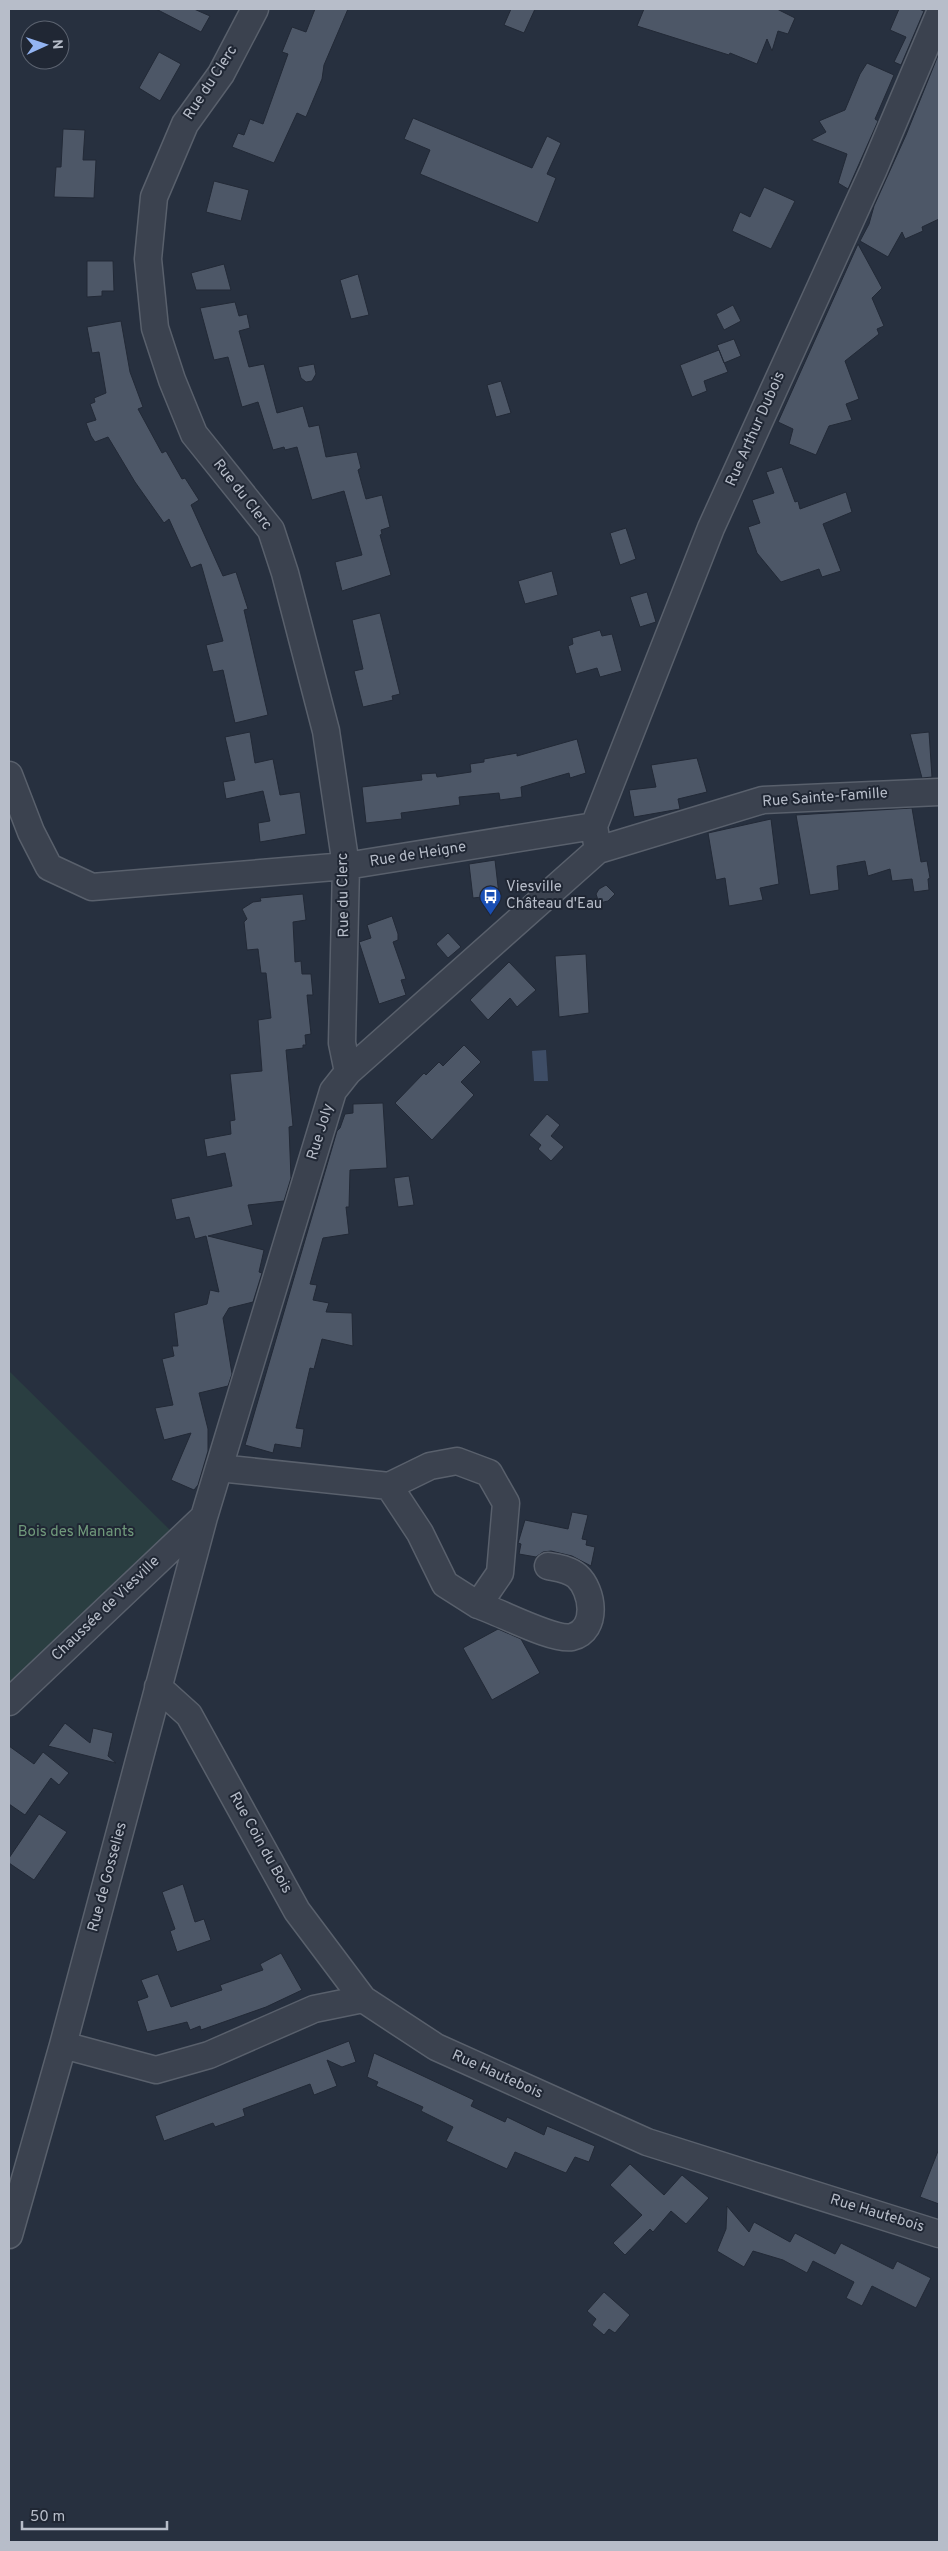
<svg xmlns="http://www.w3.org/2000/svg" width="948" height="2551" font-family="Overpass,sans-serif">
<style>
.green{fill:#2a3e41}
.water{fill:#3e4d66}
.building{fill:#4d5767;stroke:#222936}
.lines{fill:none;stroke-linecap:round;stroke-linejoin:round}
.minor-casing{stroke:#59606c;stroke-width:29}
.minor{stroke:#3b424f;stroke-width:26}
.labels{text-anchor:middle;dominant-baseline:central;stroke-width:4;stroke-linejoin:round;paint-order:stroke}
.street-label{font-size:15px;fill:#b7bdc9;stroke:#202734}
.poi-label{font-size:15px;fill:#b7bdc9;stroke:#202734;text-anchor:start}
.park-label{font-size:15px;fill:#70997b;stroke:#202734}
</style>
<rect width="100%" height="100%" fill="#27303f"/>
<path class="green" d="M9,1371L173,1533L9,1690Z"/>
<path class="water" d="M546,1050L548,1081H534L532,1051Z"/>
<path class="building" d="M156,9H194L210,16L201,32Z
M315,9H348L324,65L322,79L306,117L297,113L274,163L232,147L238,133L244,135L250,119L263,124L288,54L282,52L292,27L306,32Z
M511,9H535L524,33L504,25Z
M644,9H777L795,18L788,34L778,31L772,51L767,39L757,64L730,53L729,55L637,26Z
M899,9H919L924,11L901,65L894,62L906,37L890,30Z
M159,52L181,64L160,101L139,88Z
M939,53V219L922,227L923,231L905,239L902,232L888,257L860,241L869,224L874,206L906,135Z
M867,63L894,75L875,119L878,121L848,189L838,183L847,154L811,140L826,132L819,121L845,110L860,74Z
M413,118L532,168L547,136L561,143L547,174L556,178L538,223L420,174L430,150L404,139Z
M63,129L85,130L83,160H96L94,198L54,197L56,167H61Z
M214,181L249,190L241,221L206,212Z
M764,187L795,201L771,249L732,231L740,212L750,217Z
M858,244L882,288L872,298L884,326L877,329L879,334L845,361L859,399L846,404L852,420L829,426L816,455L789,444L793,429L778,422Z
M87,261H113L114,291H102V296L87,297Z
M224,264L231,290H196L191,273Z
M358,274L369,315L351,319L340,280Z
M235,302L239,316L247,314L250,328L239,331L249,367L264,364L277,413L303,406L309,427L319,425L326,457L357,452L361,468L358,470L366,499L382,495L390,527L381,530L382,534L380,535L391,575L342,591L335,562L362,555L344,491L312,500L297,447L285,450L284,447L273,450L258,402L242,407L228,357L214,360L200,308Z
M733,305L741,321L724,330L716,314Z
M121,321L130,372L143,407L138,409L162,453L166,451L182,479L185,478L199,500L191,505L223,576L236,572L248,609L244,610L268,715L235,723L223,670L213,672L206,645L223,641L201,564L191,568L169,519L164,523L135,482L108,437L95,442L91,436L86,423L96,420L90,404L95,402L94,398L106,393L99,352L92,353L87,327Z
M734,339L741,356L724,363L717,345Z
M719,350L728,372L704,381L707,391L692,397L680,365Z
M314,364L316,374L312,381L306,382L301,378L298,367Z
M501,381L511,413L496,417L487,385Z
M782,467L795,502L798,501L800,509L846,492L852,512L823,524L841,571L822,577L819,569L781,582L757,553L748,527L760,523L752,500L774,493L766,472Z
M626,528L636,559L620,565L610,533Z
M552,571L558,595L525,604L518,581Z
M647,592L656,622L640,627L630,597Z
M380,613L400,694L392,696L393,700L363,707L354,671L363,669L352,620Z
M600,630L602,636L612,634L622,671L600,677L597,668L576,674L568,646L573,644L572,638Z
M250,732L255,763L273,759L280,795L300,792L306,834L260,842L258,823L270,821L263,791L226,799L223,782L235,780L225,737Z
M929,732L932,777L922,778L910,734Z
M577,739L586,773L570,778L569,773L521,787L522,797L500,800L499,793L459,797L460,805L401,813L402,819L366,823L362,787L422,780L421,774L436,773L437,777L471,772L470,764L484,762V759L517,753V756Z
M697,758L707,792L678,799L680,809L634,817L629,790L656,787L651,765Z
M912,808L921,862L927,861L930,878L928,879L929,890L914,892L912,879L892,881L890,869L868,876L865,861L837,866L839,890L810,895L796,815Z
M771,819L779,884L760,888L763,900L729,906L725,878L716,880L708,833Z
M495,860L499,895L473,898L469,864Z
M606,885L615,894L608,901L599,903L596,894L599,889Z
M303,894L306,920L293,922L295,962L301,961L302,974H311L313,995H307L311,1034L305,1035L306,1045H303V1048L286,1050L293,1126L289,1127L291,1178L284,1201L248,1205L253,1225L208,1236L264,1250L259,1272L262,1273L253,1302L229,1308L223,1318L232,1374L228,1386L199,1393L208,1429V1451L198,1485L194,1490L171,1480L191,1433L164,1440L155,1408L173,1405L162,1359L174,1356L172,1346H178L174,1313L207,1304L210,1290L219,1292L206,1236L195,1239L189,1217L176,1220L171,1199L232,1186L225,1153L207,1157L204,1139L231,1134L230,1121L235,1120L230,1074L262,1071L258,1020L271,1018L266,973H261L258,949L247,950L244,922L247,919L242,909L253,902L261,901L260,898Z
M392,916L398,934V940L393,942L406,979L401,980L406,995L379,1004L359,942L371,938L367,925Z
M448,933L461,947L448,958L436,944Z
M586,954L589,1013L559,1017L555,956Z
M509,962L536,990L517,1007L510,998L488,1020L470,1000Z
M464,1045L481,1062L461,1082L474,1095L432,1140L395,1103L424,1073L426,1075L439,1062L443,1066Z
M383,1103L387,1168L350,1170L349,1207H346L349,1234L323,1238L310,1284L317,1285L313,1300L329,1303L326,1312L352,1313L353,1346L322,1339L314,1369L310,1368L296,1428L304,1429L301,1448L275,1444L273,1453L245,1445L337,1131L340,1128L345,1114L353,1113V1104Z
M547,1114L560,1125L551,1136L564,1147L551,1161L538,1149L541,1145L529,1135Z
M409,1176L414,1205L398,1207L394,1178Z
M572,1512L588,1515L582,1539L587,1540L586,1545L595,1547L591,1566L572,1556L551,1551L543,1552L536,1557L519,1554L521,1544L518,1543L525,1520L568,1529Z
M498,1629L521,1639L540,1673L492,1700L463,1648Z
M65,1723L90,1743L93,1728L113,1733L108,1756L116,1763L48,1746Z
M9,1746L34,1764L43,1752L69,1773L59,1785L51,1778L25,1815L9,1804Z
M39,1814L67,1832L34,1880L9,1863V1858Z
M183,1884L195,1922L204,1919L211,1940L177,1952L170,1931L175,1929L162,1892Z
M281,1953L302,1990L266,2007L201,2030L200,2026L190,2030L187,2022L147,2032L137,2001L148,1997L141,1980L158,1974L171,2007L222,1990L220,1985L263,1970L260,1964Z
M349,2041L356,2062L342,2067L327,2060L337,2086L314,2095L310,2084L243,2109L245,2116L215,2127L213,2123L164,2141L155,2116Z
M374,2053L474,2100L471,2106L505,2122L507,2117L544,2135L547,2126L595,2146L589,2162L575,2157L566,2173L515,2152L507,2169L446,2141L453,2127L421,2111L423,2107L376,2086L378,2082L367,2077Z
M938,2151H939V2204L920,2197Z
M630,2164L664,2195L682,2175L709,2198L686,2224L671,2211L653,2232L650,2229L625,2255L613,2243L642,2215L610,2185Z
M727,2206L749,2232L754,2222L790,2242L795,2233L835,2254L841,2243L893,2269L897,2261L931,2278L916,2308L872,2286L862,2306L846,2298L854,2282L813,2261L807,2273L783,2260L753,2251L744,2267L717,2251L726,2229Z
M604,2292L630,2315L615,2333L609,2329L604,2335L592,2325L596,2319L587,2311Z"/>
<g class="lines">
<defs>
<path id="minor" d="M255,9L221,74L185,124L154,197L148,259L155,328L172,380L194,434L271,530L285,573L326,731L346,866L342,1043L348,1072
M9,775L31,832L49,867L92,887L346,866L594,826
M598,850L594,826L711,528L873,171L939,15
M219,1468L389,1486L420,1533L445,1584L478,1605L500,1573L506,1503L489,1473L457,1461L430,1466L389,1486
M478,1605C500,1612 553,1641 572,1637C599,1630 593,1590 577,1576C569,1569 558,1568 548,1566
M158,1687L189,1715L297,1911L363,1999L436,2047L647,2142L939,2234
M9,1702L204,1517
M63,2045L156,2070L209,2055L314,2009L363,1999
M9,2235L63,2045L204,1517L333,1091L348,1072L598,850L763,800L939,792"/>
</defs>
<use href="#minor" class="minor-casing"/>
<use href="#minor" class="minor"/>
</g>
<defs>
<symbol id="bus-pin" viewBox="-11 -11 22 30"><path d="M0 17L-7.5 6A9.5 9.5 0 1 1 7.5 6Z" fill="#1a4fb4" stroke="#202734"/><path d="M-5-6H5V4H4V6H2V4H-2V6H-4V4H-5ZM-3.5-4V0h7V-4ZM-3.5 1.2v1.5H-2V1.2ZM2 1.2v1.5H3.5V1.2Z" fill="#fff"/></symbol>
</defs>
<g fill-rule="evenodd">
<use href="#bus-pin" x="478" y="884" width="25" height="34"/>
</g>
<g class="labels">
<g class="street-label">
<text transform="translate(211 83) rotate(-57)">Rue du Clerc</text>
<text transform="translate(756 429) rotate(-66)">Rue Arthur Dubois</text>
<text transform="translate(242 495) rotate(52)">Rue du Clerc</text>
<text transform="translate(825 798) rotate(-4)">Rue Sainte-Famille</text>
<text transform="translate(418 855) rotate(-9)">Rue de Heigne</text>
<text transform="translate(344 895) rotate(-91)">Rue du Clerc</text>
<text transform="translate(321 1132) rotate(-73)">Rue Joly</text>
<text transform="translate(106 1609) rotate(-44)">Chaussée de Viesville</text>
<text transform="translate(260 1843) rotate(61)">Rue Coin du Bois</text>
<text transform="translate(108 1877) rotate(-75)">Rue de Gosselies</text>
<text transform="translate(497 2075) rotate(24)">Rue Hautebois</text>
<text transform="translate(877 2214) rotate(17)">Rue Hautebois</text>
</g>
<g class="poi-label">
<text x="506" y="887">Viesville<tspan x="506" dy="17">Château d'Eau</tspan></text>
</g>
<g class="park-label">
<text x="76" y="1532">Bois des Manants</text>
</g>
</g>
<rect width="948" height="2551" fill="none" stroke="#b7bdc9" stroke-width="20"/>
<g transform="translate(45 45) rotate(87)"><circle r="24" fill="#202734" stroke="#5c6370"/>
<path d="M0-4L9 19L0 12L-9 19Z" fill="#93b4f2"/>
<text y="-8" font-size="14" font-weight="bold" text-anchor="middle" fill="#b7bdc9">N</text>
</g>
<path d="M22 2521v8h145v-8" fill="none" stroke="#b7bdc9" stroke-width="2.5"/>
<text x="30" y="2521" font-size="15" fill="#b7bdc9" stroke="#202734" stroke-width="4" paint-order="stroke">50 m</text>
</svg>
